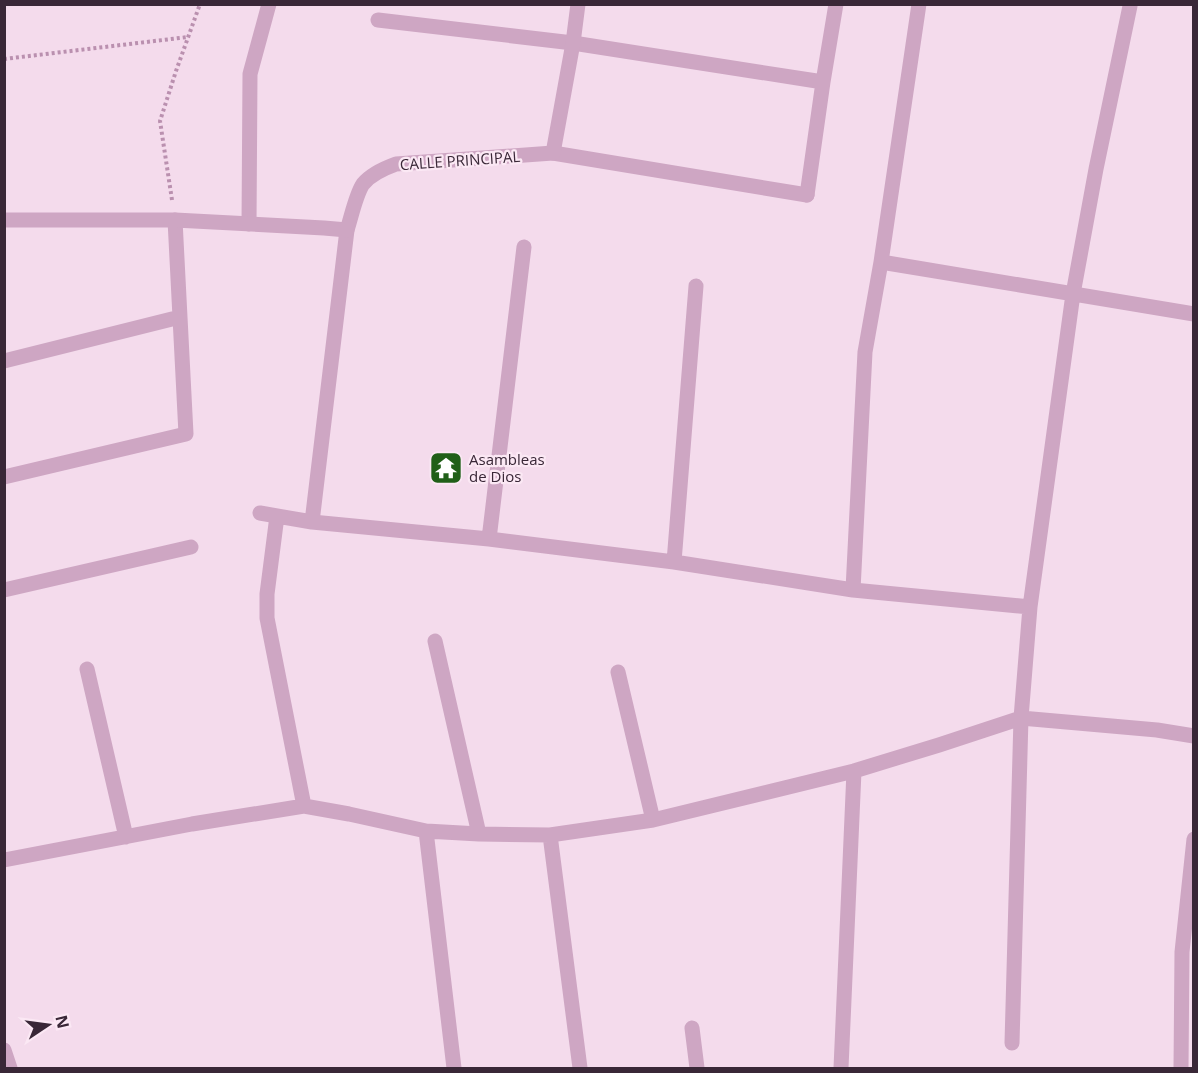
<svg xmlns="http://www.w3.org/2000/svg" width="1198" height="1073" font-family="'Open Sans',sans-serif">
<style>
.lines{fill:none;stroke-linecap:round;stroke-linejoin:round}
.path{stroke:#ba90af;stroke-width:4;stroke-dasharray:3 3;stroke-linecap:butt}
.pedestrian{stroke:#cea6c3;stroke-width:15}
.minor{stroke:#cea6c3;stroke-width:15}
.tertiary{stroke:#cea6c3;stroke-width:15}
.labels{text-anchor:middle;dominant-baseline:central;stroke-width:4.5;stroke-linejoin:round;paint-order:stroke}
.street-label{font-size:15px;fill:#392737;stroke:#fbe8f4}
.poi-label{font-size:15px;fill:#392737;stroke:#fbe8f4;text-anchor:start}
</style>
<rect width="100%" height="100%" fill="#f4dbec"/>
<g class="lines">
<path class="path" d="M4,59L188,37
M172,200L160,121L176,71L200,4"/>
<path class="pedestrian" d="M378,20L573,43L823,82
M807,195L823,82L836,4
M4,361L180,317
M4,477L186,434L175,220
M4,590L191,547"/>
<path class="minor" d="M553,153L807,195
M249,224L250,74L269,4
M881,262L1194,314
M260,513L312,522L489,539L674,562L853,590L1030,607
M277,516L267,594V618L304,806
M312,522L347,230
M489,539L524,247
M674,562L696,286
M853,590L865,352L881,262L919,4
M435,641L479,834
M87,669L126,837
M618,672L653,820
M426,831L454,1068
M550,835L580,1068
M4,860L192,824L304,806L349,814L426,831L479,834L550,835L653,820L854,771L939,745L1021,718L1157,730L1194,736
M692,1028L697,1068
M1012,1043L1021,718L1030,607L1073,294L1096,169L1130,6
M4,1050L10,1068
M841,1068L854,771
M1181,1068L1182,952L1194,839"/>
<path class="tertiary" d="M4,220H175L324,228L347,230C351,218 356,194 363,184C371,174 385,168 396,164L553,153L573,43L578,4"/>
</g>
<defs>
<symbol id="temple-square" viewBox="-11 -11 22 22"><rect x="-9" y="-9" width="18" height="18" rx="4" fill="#205f18" stroke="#fbe8f4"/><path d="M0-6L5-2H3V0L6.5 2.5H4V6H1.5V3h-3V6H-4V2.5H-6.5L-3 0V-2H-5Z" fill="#fff"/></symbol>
</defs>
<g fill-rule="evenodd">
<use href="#temple-square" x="427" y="449" width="38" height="38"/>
</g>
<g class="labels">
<g class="street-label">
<text transform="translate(460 160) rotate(-4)">CALLE PRINCIPAL</text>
</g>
<g class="poi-label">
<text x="469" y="459">Asambleas<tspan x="469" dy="17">de Dios</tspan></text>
</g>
</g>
<rect width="1198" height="1073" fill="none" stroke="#392737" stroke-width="12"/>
<g transform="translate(48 1025) rotate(77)" stroke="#fbe8f4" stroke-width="4.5" paint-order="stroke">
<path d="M0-4.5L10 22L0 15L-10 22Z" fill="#392737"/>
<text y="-9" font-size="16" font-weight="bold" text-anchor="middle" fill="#392737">N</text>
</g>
</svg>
